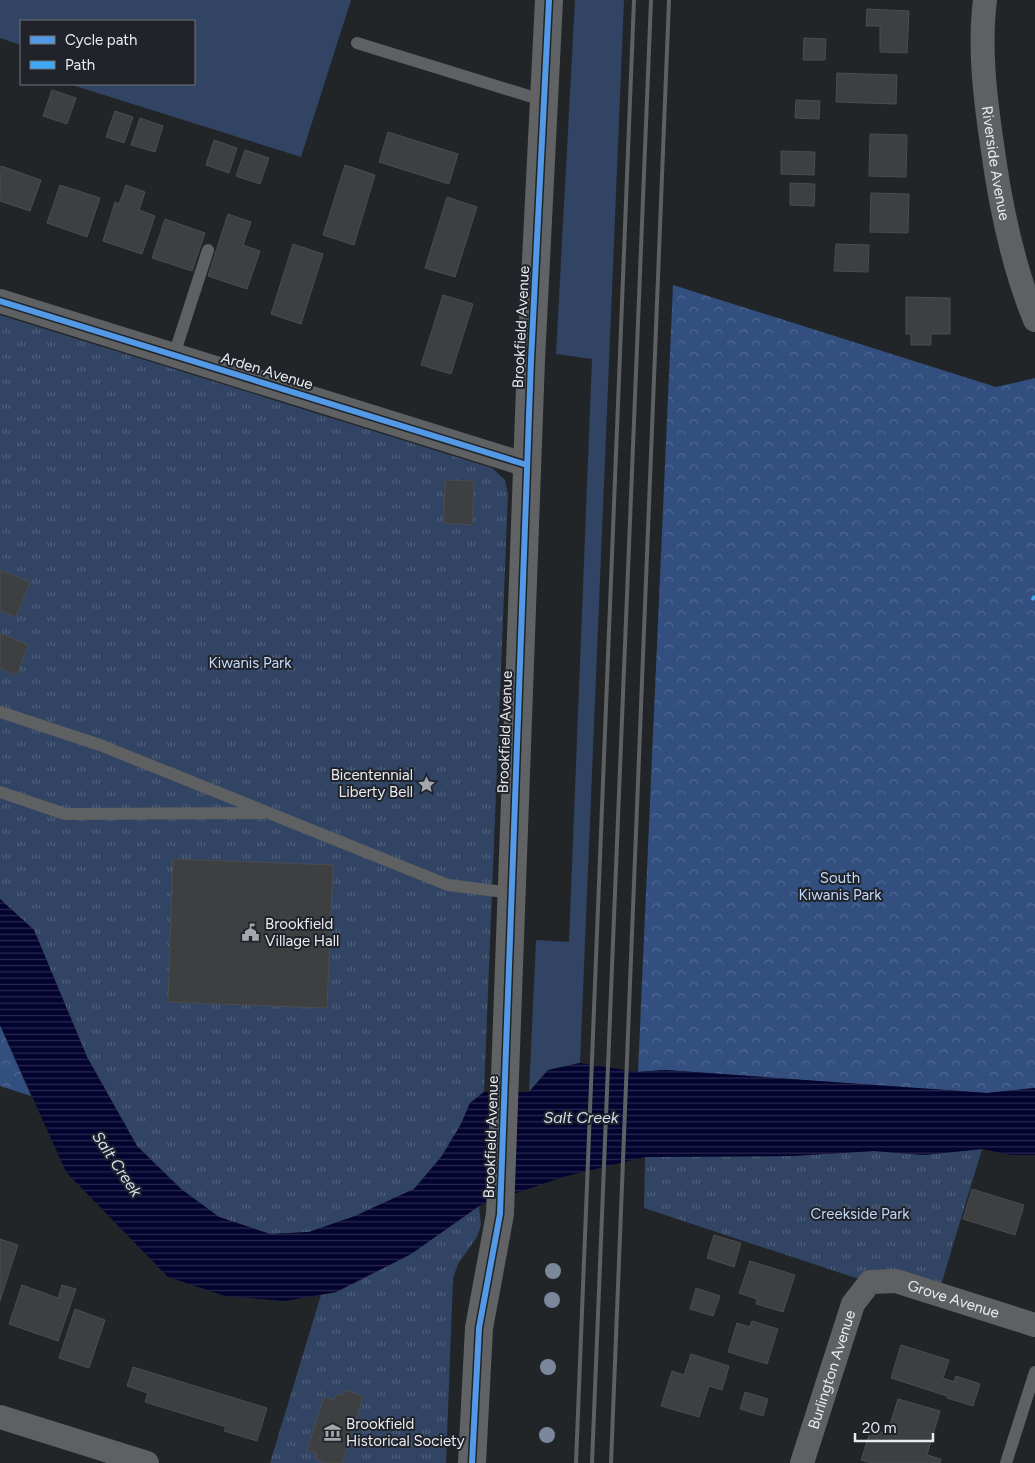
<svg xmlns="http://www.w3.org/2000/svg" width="1035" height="1463" font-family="Figtree,sans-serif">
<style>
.grass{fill:#324463}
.forest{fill:url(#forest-crowns)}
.park{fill:url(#park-tufts)}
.water{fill:url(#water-rules)}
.building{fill:#3d3f41;stroke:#4a4c4e}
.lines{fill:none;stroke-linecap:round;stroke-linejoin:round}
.lane{stroke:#5e6061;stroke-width:12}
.street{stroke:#5e6061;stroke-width:24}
.secondary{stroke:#616264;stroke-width:28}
.rail{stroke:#5e6063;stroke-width:4}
.quiet{stroke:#3fa9f5;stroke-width:5;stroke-dasharray:10 5;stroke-linecap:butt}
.cycleway-casing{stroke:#20242a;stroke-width:9}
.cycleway{stroke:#5399e6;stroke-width:6}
.tree{fill:#7b879b}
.labels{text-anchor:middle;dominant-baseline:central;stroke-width:4;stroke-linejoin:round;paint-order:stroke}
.street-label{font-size:15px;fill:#e9ebf0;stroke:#20242a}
.park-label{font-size:15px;fill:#c3d7f9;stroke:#20242a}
.poi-label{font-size:15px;fill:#e9ebf0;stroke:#20242a;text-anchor:start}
.water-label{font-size:16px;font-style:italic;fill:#d4deef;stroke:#20242a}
</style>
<defs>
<pattern id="forest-crowns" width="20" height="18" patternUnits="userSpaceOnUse" patternTransform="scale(1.25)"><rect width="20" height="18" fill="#324f7f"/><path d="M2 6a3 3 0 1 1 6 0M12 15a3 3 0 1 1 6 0" fill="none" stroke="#506891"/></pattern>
<pattern id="park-tufts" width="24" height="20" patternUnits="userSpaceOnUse" patternTransform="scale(1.25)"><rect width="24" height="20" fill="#324463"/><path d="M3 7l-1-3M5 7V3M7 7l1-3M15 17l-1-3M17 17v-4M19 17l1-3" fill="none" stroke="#505f7a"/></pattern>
<pattern id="water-rules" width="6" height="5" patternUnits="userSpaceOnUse" patternTransform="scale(1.25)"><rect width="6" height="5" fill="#030330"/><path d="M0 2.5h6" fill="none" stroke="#28284e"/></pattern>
</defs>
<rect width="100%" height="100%" fill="#222528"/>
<path class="grass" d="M0,0H351L301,157L69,84H194V21H21V45L0,38Z
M575,0H624L580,1063L548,1070L529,1092L536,940L569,942L592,359L556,354Z"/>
<path class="forest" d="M673,285L996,387L1035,378V1088L987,1093L665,1070L638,1072Z
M0,1025L31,1096L0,1086Z"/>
<path class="park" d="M0,315L492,468L505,480L508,494L484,1092L470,1103L461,1124L442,1156L414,1189L355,1216L309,1232L270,1234L219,1217L181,1189L137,1146L87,1057L34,930L0,899Z
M982,1149L941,1285L859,1279L644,1208L645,1157L792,1156L874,1151L924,1155Z
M479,1206L481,1225L477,1237L458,1264L453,1278L446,1463H270L321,1295L336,1292L411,1254Z"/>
<path class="water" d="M0,899L34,930L87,1057L137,1146L181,1189L219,1217L270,1234L309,1232L355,1216L414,1189L442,1156L461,1124L470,1103L484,1092H529L548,1070L580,1063L638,1072L665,1070L987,1093L1035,1088V1155H1011L982,1149L924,1155L874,1151L792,1156L645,1157L563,1177L479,1206L411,1254L336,1292L285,1301L225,1296L168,1277L66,1172L0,1025Z"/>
<path class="building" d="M867,9L909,11L907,53L880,52V26H866Z
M804,38L826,39L825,60H803Z
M837,73L897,75L896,104L836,102Z
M52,90L76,98L67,124L43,116Z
M796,100L820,101L819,119L795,118Z
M115,111L133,117L124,143L106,137Z
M140,118L163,126L155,152L131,145Z
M388,132L458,154L449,184L379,162Z
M870,134L907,135L906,177L869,176Z
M214,140L237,148L229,173L206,165Z
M245,150L269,158L260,184L236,176Z
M781,151L815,152L814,175L781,174Z
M345,165L375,175L354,245L323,235Z
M1,166L41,180L30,211L0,201Z
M790,183L815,184L814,206L790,205Z
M60,185L100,198L87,237L47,223Z
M126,185L145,192L139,210L155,216L142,254L103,241L115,202L119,204Z
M871,193L909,194L908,233L870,232Z
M447,197L477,207L455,277L425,268Z
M228,214L251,222L243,245L260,251L247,289L208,276Z
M165,219L205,233L192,271L152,258Z
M293,244L323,254L301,324L271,314Z
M836,244L869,245L868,272L834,271Z
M443,295L473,304L451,374L421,365Z
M906,297L950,298V334H931V345H911V334H906Z
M445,480L474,481L472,525L444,523Z
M0,570L30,582L16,617L0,611Z
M0,633L28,645L17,675L0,668Z
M173,859L333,865L327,1008L168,1002Z
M972,1189L1024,1205L1015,1235L963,1219Z
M714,1235L741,1243L734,1267L707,1258Z
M0,1239L18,1245L0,1301Z
M750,1261L795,1275L783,1312L756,1304L757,1299L739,1293Z
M22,1285L58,1298L62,1285L76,1289L58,1341L9,1324Z
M696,1288L720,1296L713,1316L690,1309Z
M75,1309L105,1320L89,1368L59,1358Z
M752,1321L778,1329L767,1364L728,1352L737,1323L750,1327Z
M901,1345L949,1360L943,1378L954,1382L956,1376L980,1384L973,1406L947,1398V1396L891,1378Z
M691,1354L729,1366L722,1390L709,1386L699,1417L661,1406L672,1371L684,1375Z
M133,1367L267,1408L257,1441L224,1431L226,1427L145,1402L148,1393L127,1386Z
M345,1390L363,1396L355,1423L342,1463H322V1461L315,1459L317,1453L307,1450L324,1397L334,1400L336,1394L343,1396Z
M745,1392L768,1399L763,1416L740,1409Z
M898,1399L940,1411L927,1455L941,1459L940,1463H872L861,1460L871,1429L887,1434Z"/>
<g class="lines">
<path class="lane" d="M357,43L545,101
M174,355L208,250
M0,712L100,745L448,885L512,893
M0,792L65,814L262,813
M1006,1463L1035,1372"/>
<g class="street">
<path id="s1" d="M985,0C979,47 985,97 992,144C1000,204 1012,264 1035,320"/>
<path d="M0,301L527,465"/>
<path d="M0,1417L147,1463"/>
<path id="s2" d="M802,1463L853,1304L870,1282L896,1281L1035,1325"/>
</g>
<path class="secondary" d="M472,1463L479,1328L500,1214L531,360L549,0"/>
<path class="rail" d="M576,1463L634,0
M592,1463L651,0
M611,1463L669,0"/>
<path class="quiet" d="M1032,597L1035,599"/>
<defs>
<path id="cycleway" d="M0,301L527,465
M472,1463L479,1328L500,1214L531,360L549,0"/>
</defs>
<use href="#cycleway" class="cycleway-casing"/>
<use href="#cycleway" class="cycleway"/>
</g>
<g class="tree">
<circle cx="553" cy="1271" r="8"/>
<circle cx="552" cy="1300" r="8"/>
<circle cx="548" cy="1367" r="8"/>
<circle cx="547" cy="1435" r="8"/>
</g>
<defs>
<symbol id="sight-bare" viewBox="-9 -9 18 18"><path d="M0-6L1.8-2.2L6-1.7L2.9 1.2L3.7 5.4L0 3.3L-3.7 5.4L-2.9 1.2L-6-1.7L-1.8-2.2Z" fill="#a3a6aa" stroke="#20242a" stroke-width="2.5" paint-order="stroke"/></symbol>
<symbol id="civic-bare" viewBox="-9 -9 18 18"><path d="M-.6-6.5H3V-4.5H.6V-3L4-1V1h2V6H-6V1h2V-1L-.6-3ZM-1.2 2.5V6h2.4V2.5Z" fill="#a3a6aa" stroke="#20242a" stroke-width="2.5" paint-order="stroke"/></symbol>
<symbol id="museum-bare" viewBox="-9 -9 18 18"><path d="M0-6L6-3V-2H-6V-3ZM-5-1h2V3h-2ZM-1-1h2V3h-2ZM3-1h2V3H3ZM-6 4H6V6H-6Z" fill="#a3a6aa" stroke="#20242a" stroke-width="2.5" paint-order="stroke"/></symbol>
</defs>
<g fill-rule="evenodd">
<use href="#sight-bare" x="414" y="772" width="25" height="25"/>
<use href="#civic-bare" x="238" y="920" width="25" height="25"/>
<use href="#museum-bare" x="320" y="1420" width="25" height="25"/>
</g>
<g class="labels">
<g class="street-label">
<text stroke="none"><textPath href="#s1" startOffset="164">Riverside Avenue</textPath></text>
<text transform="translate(521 327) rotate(-87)">Brookfield Avenue</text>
<text transform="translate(267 371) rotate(17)">Arden Avenue</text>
<text transform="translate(505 732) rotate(-88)">Brookfield Avenue</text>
<text transform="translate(491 1137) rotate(-88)">Brookfield Avenue</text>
<text stroke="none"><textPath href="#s2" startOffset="281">Grove Avenue</textPath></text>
<text stroke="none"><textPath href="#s2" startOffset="98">Burlington Avenue</textPath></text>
</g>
<g class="park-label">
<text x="250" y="663">Kiwanis Park</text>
<text x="840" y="878">South<tspan x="840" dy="17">Kiwanis Park</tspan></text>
<text x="860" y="1214">Creekside Park</text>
</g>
<g class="poi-label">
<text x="413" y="775" text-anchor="end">Bicentennial<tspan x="413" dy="17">Liberty Bell</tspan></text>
<text x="265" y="924">Brookfield<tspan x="265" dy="17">Village Hall</tspan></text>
<text x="346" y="1424">Brookfield<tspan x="346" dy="17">Historical Society</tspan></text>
</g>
<g class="water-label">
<text x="581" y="1117">Salt Creek</text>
<text transform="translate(117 1164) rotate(56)">Salt Creek</text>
</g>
</g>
<rect x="20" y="20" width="175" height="65" fill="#20242a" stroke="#707479"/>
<rect x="30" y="36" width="25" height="8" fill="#5399e6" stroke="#707479"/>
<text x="65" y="45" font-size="15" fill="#e9ebf0">Cycle path</text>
<rect x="30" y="61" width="25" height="8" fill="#3fa9f5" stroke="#707479"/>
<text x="65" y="70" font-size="15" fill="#e9ebf0">Path</text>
<path d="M855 1433v8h78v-8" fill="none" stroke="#e9ebf0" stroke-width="2.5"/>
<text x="862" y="1433" font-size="15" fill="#e9ebf0" stroke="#20242a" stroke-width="4" paint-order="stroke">20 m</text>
</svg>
